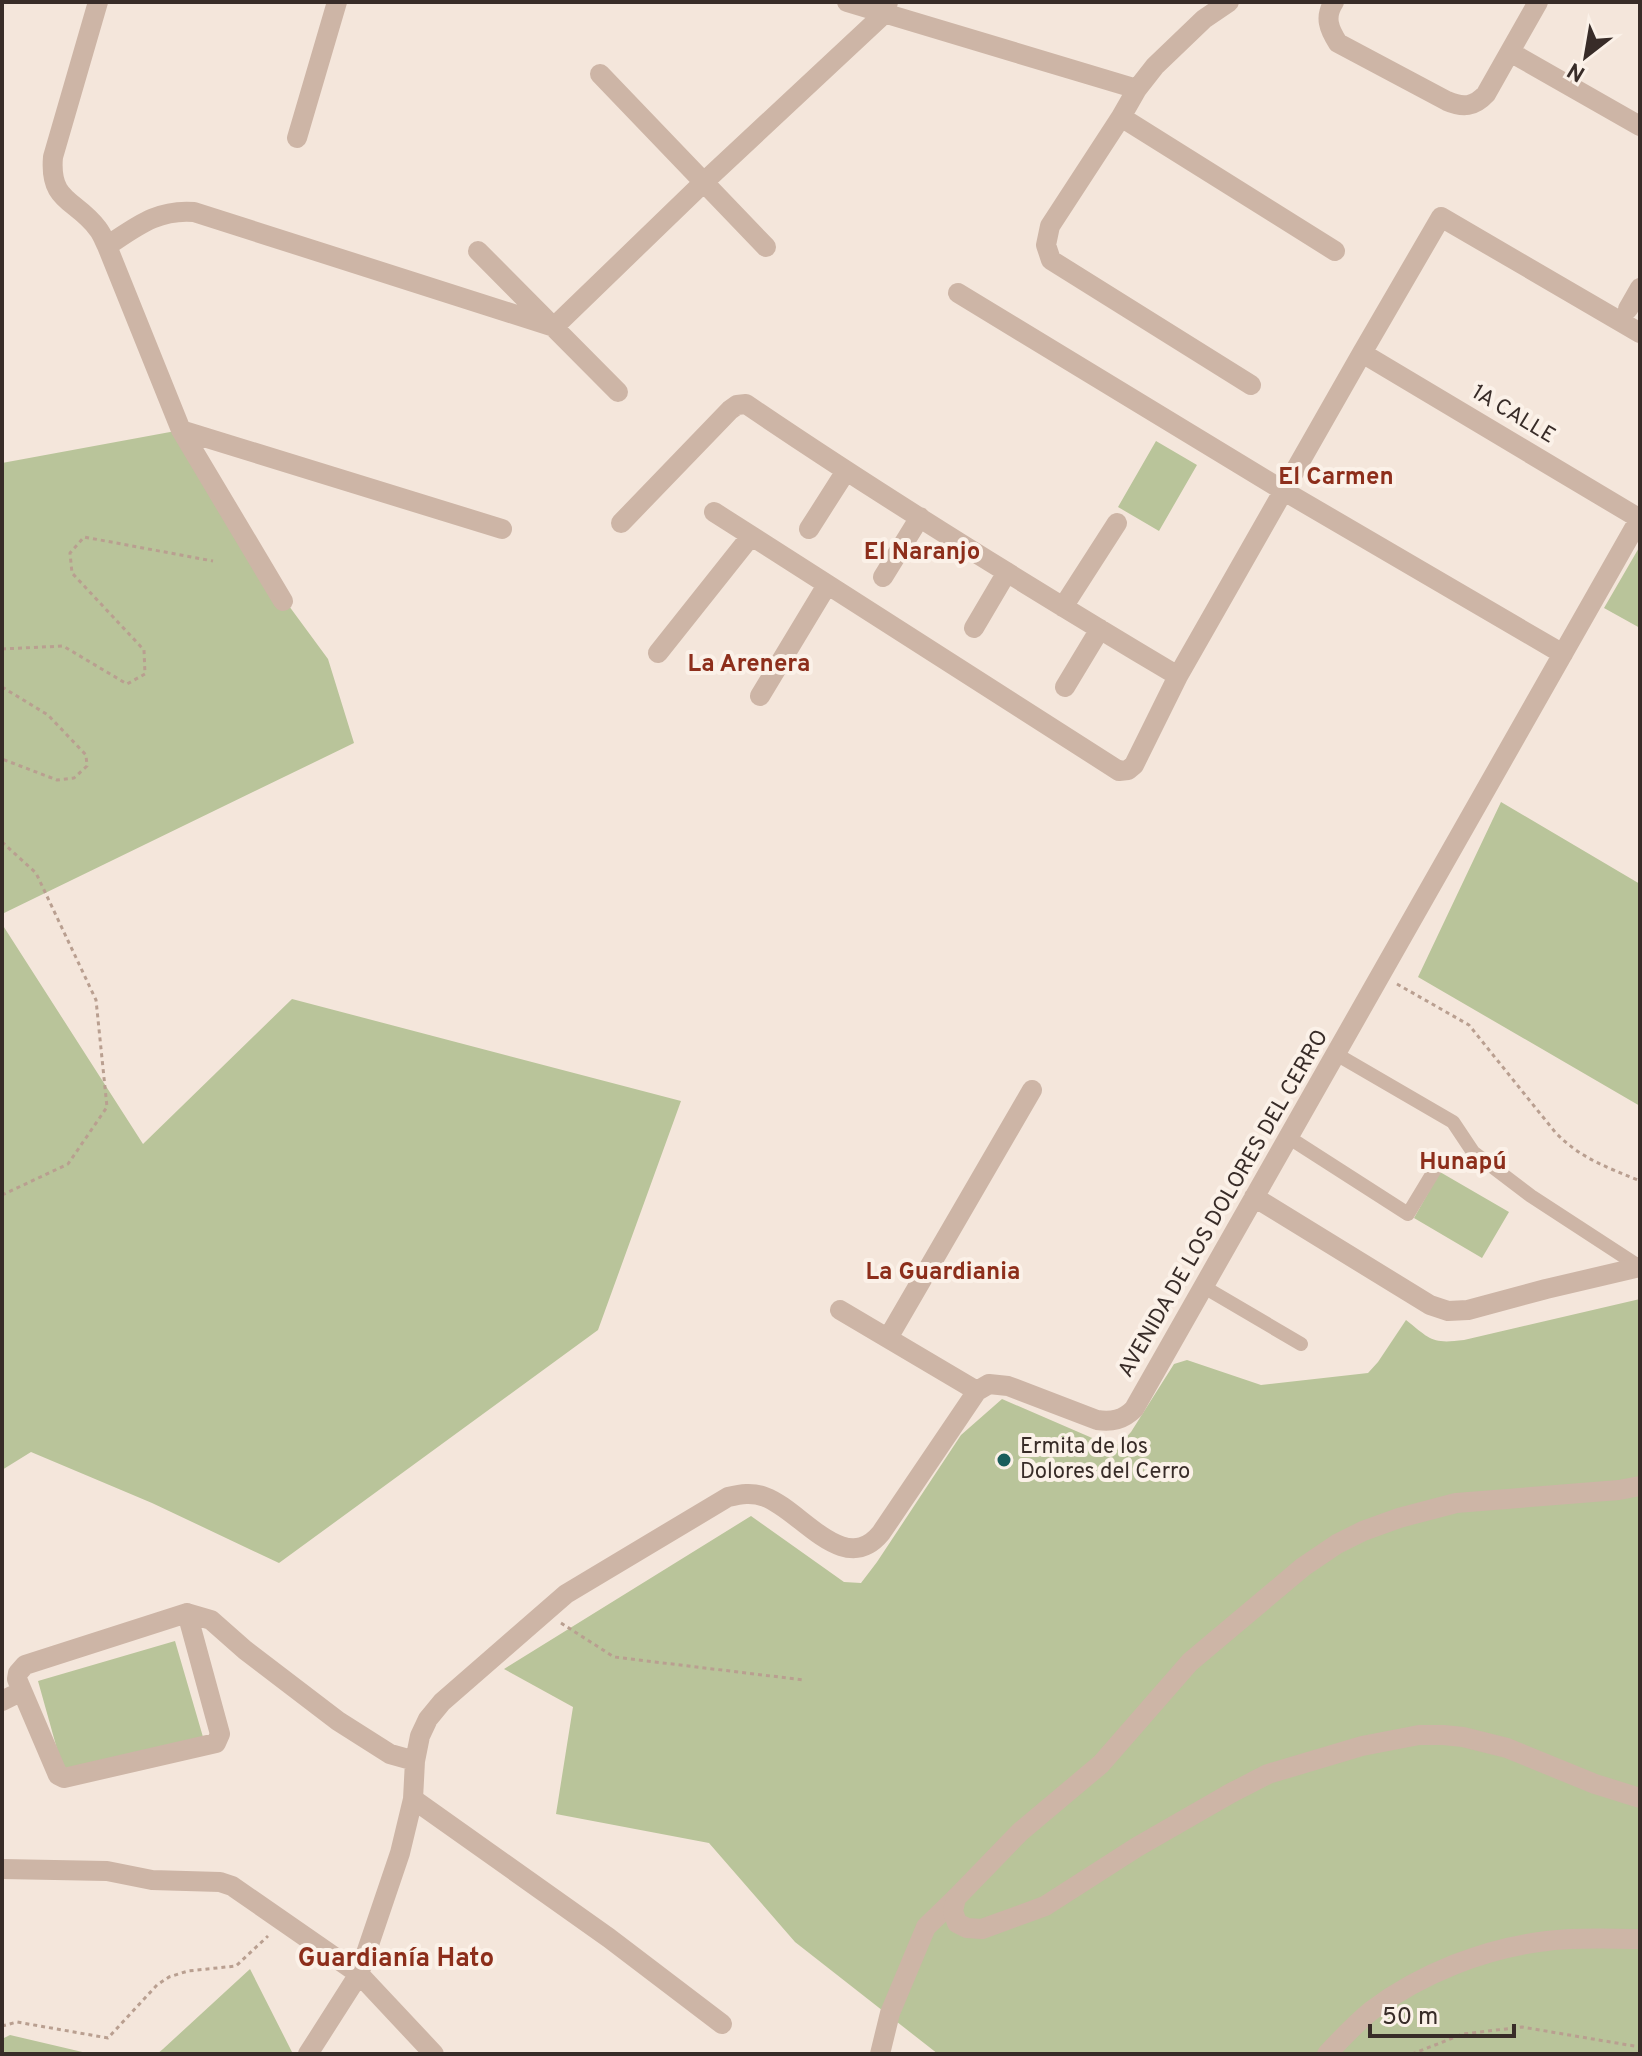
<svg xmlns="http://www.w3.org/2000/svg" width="1642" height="2056" font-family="Overpass,sans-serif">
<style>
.green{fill:#b9c49a}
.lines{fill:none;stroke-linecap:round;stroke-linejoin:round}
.path{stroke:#b99f90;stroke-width:3;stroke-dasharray:4 4;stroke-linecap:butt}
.pedestrian{stroke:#cdb5a6;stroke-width:14}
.minor{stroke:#cdb5a6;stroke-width:20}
.tertiary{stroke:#cdb5a6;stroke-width:20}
.poi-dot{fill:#1a5d5c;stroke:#fbf1e8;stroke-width:3}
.labels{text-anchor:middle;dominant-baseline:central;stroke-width:8;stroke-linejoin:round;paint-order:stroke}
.street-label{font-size:22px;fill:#382c28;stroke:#fbf1e8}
.poi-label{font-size:22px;fill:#382c28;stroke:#fbf1e8;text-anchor:start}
.neighbourhood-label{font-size:24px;font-weight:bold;fill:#8d2e1b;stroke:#fbf1e8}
.quarter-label{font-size:26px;font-weight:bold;fill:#8d2e1b;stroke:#fbf1e8}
</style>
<rect width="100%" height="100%" fill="#f4e6db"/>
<path class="green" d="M181,430L264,572L328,659L354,743L2,914V463Z
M1156,441L1197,465L1159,531L1118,507Z
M1640,546V628L1604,608Z
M1501,802L1640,884V1106L1418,977Z
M2,924L143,1144L292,999L681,1101L598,1330L279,1563L152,1503L31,1452L2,1470Z
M1440,1172L1509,1212L1482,1258L1414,1218Z
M1640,1299V2054H938L795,1942L709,1843L556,1814L573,1707L504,1669L751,1516L844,1582L861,1583L877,1562L961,1435L1002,1399L1106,1444H1120L1131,1432L1174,1364L1187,1360L1261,1385L1368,1373L1378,1362L1406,1320C1431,1340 1432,1344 1464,1340Z
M175,1641L203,1737L64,1774L38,1681Z
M250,1969L293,2054H157L163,2049Z
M10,2035L91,2054H2V2039Z"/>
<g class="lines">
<path class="path" d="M2,649L63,646L127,684L145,674L144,650L72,573L70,553L84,537L213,561
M2,687L48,715L86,755L87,766L74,778L57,780L2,759
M2,842L36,873L96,1000L107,1107L68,1164L2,1195
M1397,984L1469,1025L1555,1132C1581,1159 1607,1167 1640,1181
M561,1623L614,1657L804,1680
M2,2026L17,2022L108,2038L157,1985L169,1977L188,1971L236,1966L268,1936
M1412,2054L1463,2034L1522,2027L1640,2047"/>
<path class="pedestrian" d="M1336,1054L1453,1122L1473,1152L1531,1196L1640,1267
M1288,1137L1408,1214L1437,1166
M1204,1287L1301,1344"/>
<path class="minor" d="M98,2L53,157C49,203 76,199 98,229C102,234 104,240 107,246L181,430L283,601
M847,2L1137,89
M1229,2L1204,19L1155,66L1137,89L1121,117L1050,226L1046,245L1051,260L1251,385
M1334,2C1324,17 1329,29 1338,43L1447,101C1463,108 1474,107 1486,94L1538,2
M1510,52L1640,126
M600,74L766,247
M1121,117L1335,251
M297,138L337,2
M107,246C136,227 157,209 194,212L554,327L704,182L884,14L888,2
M478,251L618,392
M958,293L1284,491L1563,654
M1628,309L1640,288
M1362,353L1640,519
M181,430L502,529
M714,512L1119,771L1128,770L1134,765L1178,676L1362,353L1441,217L1640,333
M621,523L730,410L737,405L746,404C887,500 1032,589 1178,676
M809,529L846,471
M883,577L920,517
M1063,607L1117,523
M974,628L1007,572
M658,653L751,536
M1065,687L1100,629
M760,696L827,585
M1254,1197L1430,1305L1448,1311L1468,1310L1546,1289L1640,1267
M840,1310L977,1391
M888,1338L1032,1090
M187,1613L220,1734L216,1743L64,1778L58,1775L17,1679L18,1673L25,1665L187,1613L211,1620L245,1650L338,1721L390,1754L415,1761
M2,1701L22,1691
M413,1799L609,1938L722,2024
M2,1869L107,1871L152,1880L220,1882L232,1886L359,1974L434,2054
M308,2054L359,1974L400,1853L413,1799L415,1761L420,1736L428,1719L442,1702L566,1594L728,1497C741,1494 752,1492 765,1497C801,1510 844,1578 881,1533L977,1391L989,1384L1008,1386L1097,1420C1112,1422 1123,1420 1134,1409L1640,518
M880,2054L890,2013L926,1927L956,1898"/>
<path class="tertiary" d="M1640,1486L1619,1490L1456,1503L1399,1518L1363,1531L1337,1544L1303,1567L1190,1662L1101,1764L1020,1832L956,1898L953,1911L957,1923L967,1928L982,1929L1045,1906L1137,1847L1231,1793L1268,1774L1362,1746L1419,1735H1443L1463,1737L1507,1748L1595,1784L1640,1798
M1327,2054C1341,2039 1355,2024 1371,2011C1421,1973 1486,1948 1547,1941C1578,1937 1610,1939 1640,1939"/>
</g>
<circle class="poi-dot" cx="1004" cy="1460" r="8"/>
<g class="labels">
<g class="street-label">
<text transform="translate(1513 415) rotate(31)">1A CALLE</text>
<text transform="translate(1224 1204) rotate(-60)">AVENIDA DE LOS DOLORES DEL CERRO</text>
</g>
<g class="poi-label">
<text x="1020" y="1447">Ermita de los<tspan x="1020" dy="25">Dolores del Cerro</tspan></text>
</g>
<g class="neighbourhood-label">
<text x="1336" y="478">El Carmen</text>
<text x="922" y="553">El Naranjo</text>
<text x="749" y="665">La Arenera</text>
<text x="1463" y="1163">Hunapú</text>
<text x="943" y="1273">La Guardiania</text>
</g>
<g class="quarter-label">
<text x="396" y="1959">Guardianía Hato</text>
</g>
</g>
<rect width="1642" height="2056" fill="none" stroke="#382c28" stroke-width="8"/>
<g transform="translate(1586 56) rotate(211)" stroke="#fbf1e8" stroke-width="6" paint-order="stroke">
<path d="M0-6L14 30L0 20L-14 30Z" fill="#382c28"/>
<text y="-12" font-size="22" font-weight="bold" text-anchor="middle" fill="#382c28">N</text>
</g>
<path d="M1370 2024v12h144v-12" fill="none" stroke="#382c28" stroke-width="4"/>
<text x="1382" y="2024" font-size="24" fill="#382c28" stroke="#fbf1e8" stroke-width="6" paint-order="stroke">50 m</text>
</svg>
